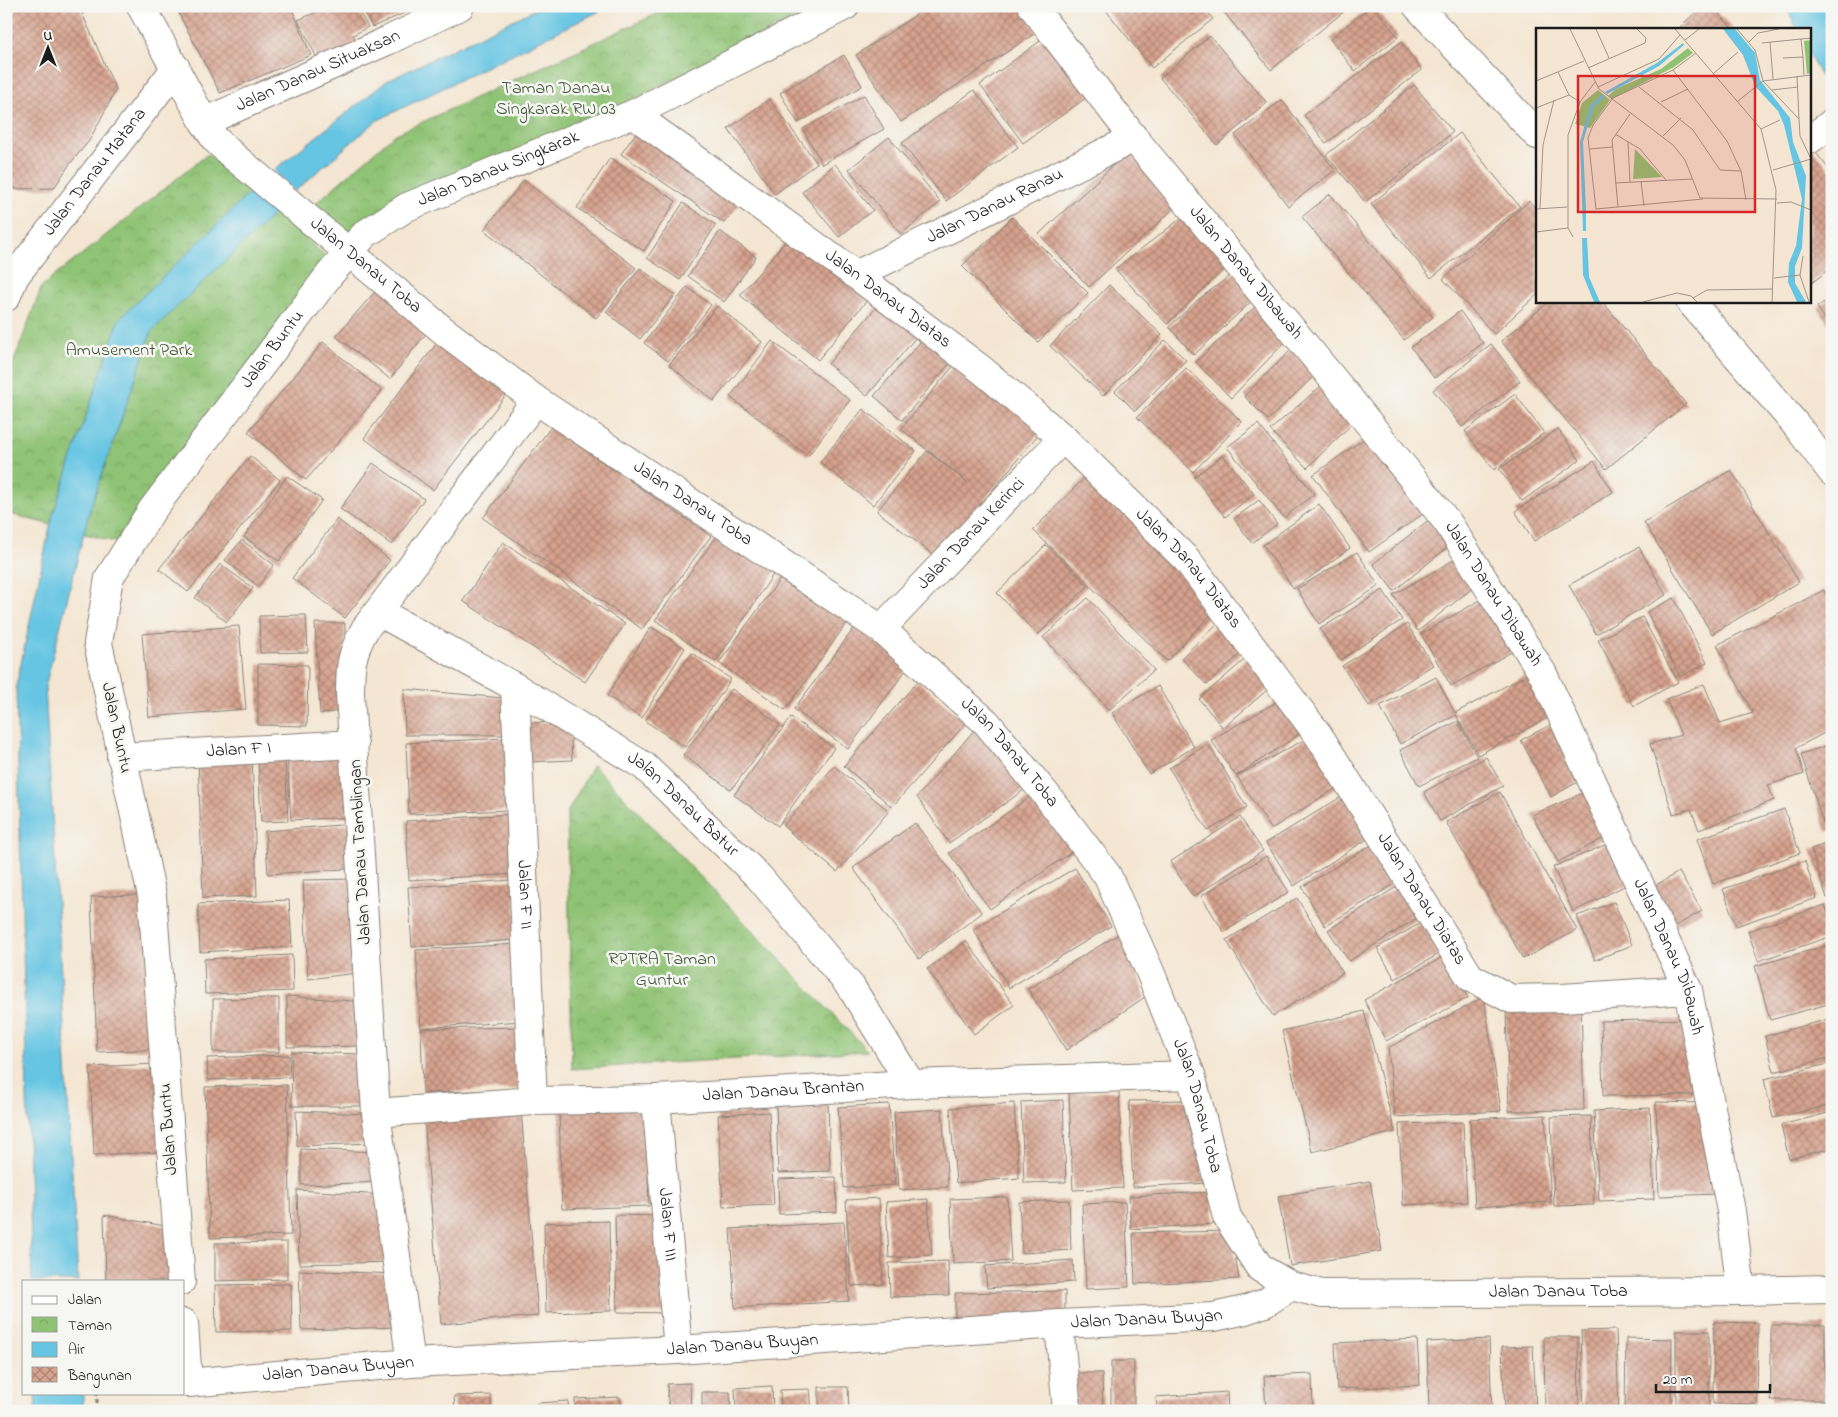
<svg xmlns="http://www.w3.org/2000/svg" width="1838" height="1417" font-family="'Indie Flower',sans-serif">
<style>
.park{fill:url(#park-crowns);stroke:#567048}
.water{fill:#65c5e3;stroke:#407080}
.building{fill:url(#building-cross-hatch)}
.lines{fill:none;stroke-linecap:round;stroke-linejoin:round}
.street-casing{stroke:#888177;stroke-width:30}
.secondary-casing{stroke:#888177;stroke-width:30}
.path{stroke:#888177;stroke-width:3;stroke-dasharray:4 4;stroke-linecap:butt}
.street{stroke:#fff;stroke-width:28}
.secondary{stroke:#fff;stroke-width:28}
.labels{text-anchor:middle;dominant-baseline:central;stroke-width:5;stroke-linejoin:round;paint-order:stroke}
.street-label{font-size:18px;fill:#1c1c1c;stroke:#f6f6f2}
.park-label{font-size:18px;fill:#44563b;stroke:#f6f6f2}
.inset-road{fill:none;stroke:#9e9589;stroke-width:1}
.view{fill:#d62828;fill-opacity:0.15;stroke:#d62828;stroke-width:2.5}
.inset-edge{fill:none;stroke:#1c1c1c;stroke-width:2.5}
</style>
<defs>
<pattern id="park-crowns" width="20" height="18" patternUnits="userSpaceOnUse" patternTransform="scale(1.25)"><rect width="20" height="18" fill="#8fc374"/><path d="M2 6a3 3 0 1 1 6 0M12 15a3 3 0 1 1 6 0" fill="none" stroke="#7ba764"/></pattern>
<pattern id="building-cross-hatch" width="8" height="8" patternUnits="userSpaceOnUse" patternTransform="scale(1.25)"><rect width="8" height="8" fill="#d7a28e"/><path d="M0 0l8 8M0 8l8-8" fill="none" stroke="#ae8373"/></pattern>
</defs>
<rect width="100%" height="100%" fill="#f6f6f2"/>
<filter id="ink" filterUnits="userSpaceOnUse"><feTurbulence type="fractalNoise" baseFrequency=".02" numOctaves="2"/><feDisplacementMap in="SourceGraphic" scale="10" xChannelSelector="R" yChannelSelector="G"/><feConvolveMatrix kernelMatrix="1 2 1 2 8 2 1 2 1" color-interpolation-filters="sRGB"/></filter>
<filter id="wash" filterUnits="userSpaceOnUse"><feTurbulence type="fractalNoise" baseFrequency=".0096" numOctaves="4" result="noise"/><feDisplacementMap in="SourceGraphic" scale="20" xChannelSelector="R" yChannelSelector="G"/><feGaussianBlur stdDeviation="1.12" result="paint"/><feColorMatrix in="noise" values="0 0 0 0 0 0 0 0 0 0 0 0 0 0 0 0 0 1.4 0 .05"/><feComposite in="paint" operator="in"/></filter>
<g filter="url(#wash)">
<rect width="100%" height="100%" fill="#f4e6d2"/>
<path class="park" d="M674,6H819L349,242L308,210L394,135Z
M208,154L327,257L119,543L6,513V382L42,286Z
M593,765L868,1051L572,1069L567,813Z"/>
<path class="water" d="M542,6H610L376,121L294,192L274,170L387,81Z
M1786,6H1832V100L1809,53V29H1797Z
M252,191L276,212L152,331L90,509L45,687L78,1281H32L16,687L52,517L119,319Z
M35,1393H83V1411H36Z"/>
<g id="blocks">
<path class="building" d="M6,6H79L116,90L89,141L69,165L54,188L16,189L6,182Z
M175,6H291L311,55L220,93Z
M330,6H356L368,27L353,35L361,49L321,66L298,20Z
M361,6H421L372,27Z
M929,6H1020L1037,32L901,122L856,55Z
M1108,6H1203L1213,19L1152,68L1105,9Z
M1219,6H1343L1346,10L1271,70Z
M1371,6H1374L1398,37L1355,71L1330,39Z
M1702,6H1712L1733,29H1678Z
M1047,36L1090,95L1023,143L980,85Z
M1210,36L1267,103L1217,145L1160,78Z
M1401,42L1422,70L1326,143L1304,115Z
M844,55L862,86L798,123L780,93Z
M1414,85L1453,132L1365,202L1326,155Z
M974,90L1018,147L946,201L902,143Z
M864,95L884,129L822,164L803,129Z
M769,99L817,163L775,194L728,129Z
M1282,100L1335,170L1288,206L1235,135Z
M640,127L740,204L724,223L621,154Z
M1460,133L1520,207L1431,278L1371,204Z
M889,137L940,202L901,234L849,169Z
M1812,148L1832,173V267L1809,285V150Z
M1130,150L1180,203L1089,287L1039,234Z
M610,158L676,201L644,251L577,208Z
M835,164L873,210L839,237L802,192Z
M524,180L636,268L596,318L484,230Z
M1330,194L1433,317L1404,340L1302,217Z
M1529,201L1537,210V295L1494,334L1443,279Z
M683,203L716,225L680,280L647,258Z
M1188,213L1230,264L1167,324L1115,269Z
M1012,217L1088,293L1038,342L962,266Z
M720,231L756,257L724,302L688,276Z
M790,236L867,300L818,360L740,295Z
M640,268L675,295L640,339L606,312Z
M1234,273L1256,297L1194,355L1169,327L1199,299Z
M1109,285L1162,335L1103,396L1050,346Z
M380,286L431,327L390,379L336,336Z
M687,287L711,305L668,361L644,343Z
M1832,297V329L1817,307Z
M884,298L922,330L867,396L828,364Z
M1550,301H1602L1686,404L1606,469L1501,341Z
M1258,304L1287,340L1231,398L1196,362Z
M717,306L762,342L714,401L669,365Z
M1460,311L1483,343L1434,378L1411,347Z
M928,333L956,356L902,420L874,396Z
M440,339L509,391L433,490L364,438Z
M1165,340L1186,360L1135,411L1115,391Z
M772,341L850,400L808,456L730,397Z
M323,342L382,391L306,480L248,432Z
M1491,344L1520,381L1462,427L1433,390Z
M1291,350L1315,375L1268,420L1244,396Z
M961,357L1045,426L986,498L991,502L942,562L877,511L927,451L967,482L901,429Z
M1186,368L1242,422L1193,472L1137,417Z
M1321,386L1355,421L1307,468L1270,430Z
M1515,394L1544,433L1494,470L1465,431Z
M863,409L916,451L873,505L820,462Z
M1258,424L1314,494L1284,518L1227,447Z
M551,427L711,536L642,629L483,518Z
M1558,429L1580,460L1522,501L1499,469Z
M1371,434L1427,511L1369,552L1313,475Z
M1223,455L1254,494L1225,517L1194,477Z
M250,456L280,480L188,592L159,569Z
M1594,461L1613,492L1534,541L1515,511Z
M373,463L424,499L392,545L340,509Z
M1731,470L1799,582L1712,634L1644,522Z
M1091,471L1217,608L1167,661L1033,530Z
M287,476L322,500L279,561L244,537Z
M1259,500L1277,524L1252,543L1234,519Z
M1319,504L1350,548L1294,589L1263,545Z
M1431,518L1448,547L1394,591L1373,564Z
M337,519L390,560L345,618L292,578Z
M720,532L776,570L716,662L655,620Z
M242,540L274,565L258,586L225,560Z
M503,542L625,624L585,682L463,601Z
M1046,545L1088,586L1038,635L997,593Z
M1639,547L1666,595L1596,634L1569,585Z
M1357,552L1379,586L1319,624L1297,589Z
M1455,559L1474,587L1418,631L1393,595Z
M220,564L253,588L227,622L195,598Z
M786,571L851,617L785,710L719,663Z
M1383,590L1402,620L1340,660L1320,629Z
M1824,590L1832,606V729L1796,748L1804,774L1768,785L1774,800L1699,830L1691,809L1673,814L1650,744L1681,735L1666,699L1704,684L1720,723L1753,713L1717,645Z
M1491,594L1522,646L1451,686L1421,634Z
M1088,598L1154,670L1109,710L1043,637Z
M1674,598L1707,663L1680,677L1647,612Z
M306,615L308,652L260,653L259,616Z
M1642,617L1678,682L1634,706L1598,640Z
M315,623H345L344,710L320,714Z
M1217,624L1243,651L1207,685L1181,658Z
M1407,624L1433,665L1369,706L1342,666Z
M239,626L246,709L149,717L142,634Z
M651,627L685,648L642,718L607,696Z
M855,627L909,666L848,749L794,709Z
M692,653L731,679L685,747L645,721Z
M1249,656L1274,684L1223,728L1199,699Z
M258,664L308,665L307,726L258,725Z
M1532,672L1555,714L1478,755L1456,715L1400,744L1380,706L1436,677L1455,713Z
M918,681L966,723L892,807L844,766Z
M1158,686L1194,747L1149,774L1112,713Z
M404,689L503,698L505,735H405Z
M732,689L780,725L731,790L683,755Z
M1285,697L1303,732L1236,776L1211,740Z
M791,717L834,748L778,826L734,795Z
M982,721L1024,790L949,843L917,797Z
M1458,721L1477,757L1419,786L1400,750Z
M570,722L572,760L529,762L527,723Z
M1556,722L1585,778L1551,797L1521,740Z
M1313,735L1341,785L1271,829L1237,776Z
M508,738L511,810L409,814L406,743Z
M1208,744L1247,807L1208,831L1169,768Z
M1832,744V830L1826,832L1801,754Z
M352,752L356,817L291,820L287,754Z
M285,754L288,821L261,822L258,755Z
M252,755L257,896L203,898L198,757Z
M1486,757L1503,786L1440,821L1424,792Z
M834,766L889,811L837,872L783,826Z
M1590,790L1608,836L1558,862L1532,815Z
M1349,792L1369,838L1294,886L1266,843Z
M1500,792L1577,930L1523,959L1446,822Z
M1033,795L1073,851L990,909L949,853Z
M1784,809L1800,853L1713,884L1697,839Z
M513,814L516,874L409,880L406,821Z
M1240,817L1263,851L1193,897L1170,862Z
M915,823L982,913L919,959L853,868Z
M353,824L359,868L268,874L265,831Z
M1612,842L1632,882L1573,912L1553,867Z
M1832,842V897L1827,898L1811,849Z
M1375,843L1398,882L1325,926L1302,887Z
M1266,856L1289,892L1224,932L1201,896Z
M1805,861L1817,898L1736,926L1723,889Z
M1075,868L1111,926L1009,988L973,929Z
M1679,872L1702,911L1672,928L1649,889Z
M357,879L366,972L308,979L303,880Z
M514,880L517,940L412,947L408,887Z
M1408,880L1428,911L1349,961L1328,930Z
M150,894L157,1049L97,1052L91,897Z
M1297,898L1343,973L1273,1016L1226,940Z
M289,900L292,947L200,952L198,904Z
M1614,902L1632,945L1595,960L1577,916Z
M1825,905L1832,924V936L1758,961L1748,931Z
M1421,923L1439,954L1395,979L1377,948Z
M1124,931L1145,997L1066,1050L1028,989Z
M966,941L1014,1005L974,1034L927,969Z
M517,944L522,1021L421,1028L416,950Z
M1829,945L1832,957V1003L1770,1020L1755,966Z
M292,955L293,991L205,994L204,959Z
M1445,956L1468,998L1386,1041L1364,1000Z
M287,996L365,1002L363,1046L287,1047Z
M1484,997L1501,1111L1395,1117L1388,1048Z
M279,998V1052H213V999Z
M1581,1005L1584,1110L1509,1111L1506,1007Z
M1364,1011L1395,1132L1312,1152L1282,1031Z
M1832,1018V1057L1774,1072L1765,1036Z
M1692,1019L1693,1095L1603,1096L1601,1021Z
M523,1027L525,1089L423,1093L421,1029Z
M291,1052L363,1054L366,1106H292Z
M289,1055L290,1077L208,1080L207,1058Z
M1832,1063V1105L1773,1118L1764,1079Z
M157,1064L161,1152L94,1155L90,1067Z
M287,1085L291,1235L210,1238L205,1087Z
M1119,1091L1123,1188L1073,1190L1069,1093Z
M1063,1100L1066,1182L1024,1183L1021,1102Z
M1189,1100L1210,1183L1133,1187L1129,1101Z
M828,1102L830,1171L778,1173L776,1103Z
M1656,1102L1704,1103L1717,1194L1659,1196Z
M1014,1103L1019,1178L956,1183L950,1108Z
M889,1104L895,1185L844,1188L838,1107Z
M646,1106L649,1206L562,1209L559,1108Z
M1650,1108L1654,1199L1599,1201L1594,1111Z
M942,1109L948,1187L899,1190L894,1112Z
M521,1110L538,1316L441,1324L424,1118Z
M296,1111L368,1114L373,1143L297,1146Z
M769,1112L774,1205L723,1207L718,1115Z
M1832,1112V1148L1789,1159L1781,1125Z
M1545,1115L1551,1202L1475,1207L1470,1119Z
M1591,1116L1594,1205L1554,1206L1551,1117Z
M1463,1122L1467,1202L1403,1205L1399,1124Z
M301,1149L380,1152L383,1182L301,1185Z
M836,1177L837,1212L779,1214L778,1179Z
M1370,1181L1382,1251L1290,1266L1278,1196Z
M297,1190L387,1195L397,1262L299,1264Z
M1212,1192L1214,1224L1131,1229L1129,1196Z
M1007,1197L1011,1261L953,1264L950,1199Z
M879,1198L883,1284L851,1286L846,1200Z
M928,1199L932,1255L889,1258L886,1202Z
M1069,1200L1071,1250L1022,1253L1019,1202Z
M1125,1202L1129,1287L1086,1289L1082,1204Z
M104,1215L171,1227L174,1281H106Z
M615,1215L663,1216L667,1313L617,1312Z
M609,1221L611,1311L546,1313L544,1223Z
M844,1222L849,1301L735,1308L730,1229Z
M1231,1231L1239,1279L1135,1284L1133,1233Z
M287,1242V1279L215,1281V1243Z
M1073,1260L1074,1282L987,1288L985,1266Z
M948,1261L949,1295L890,1297L889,1263Z
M299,1270L396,1274L399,1327L301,1330Z
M291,1284L292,1331L216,1332L215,1285Z
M1065,1291V1317L955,1324V1293Z
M1714,1322L1758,1323L1757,1404H1713Z
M1771,1325H1825V1400H1771Z
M1616,1330L1619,1411H1584L1581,1331Z
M1676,1331H1709V1408H1676Z
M1544,1337H1578L1579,1411H1545Z
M1626,1338L1672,1339L1671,1411H1625Z
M1417,1339L1420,1385L1337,1389L1335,1343Z
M1489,1339L1492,1411H1429L1427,1342Z
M1533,1346L1536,1409L1505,1411L1502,1347Z
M1111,1361H1134V1410H1111Z
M1075,1373H1102L1103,1411H1076Z
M1312,1374L1313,1411H1266L1264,1376Z
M690,1383L691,1411H669L667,1384Z
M772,1386L773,1411H736L735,1388Z
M819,1387H848L849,1411H819Z
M810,1389L812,1411H781L780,1390Z
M702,1392H730L731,1411H702Z
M1227,1392L1228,1411H1157L1156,1397Z
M491,1395V1411H455L454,1396Z
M620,1397L621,1411H575V1399Z
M568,1401L569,1411H537V1403Z
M533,1407V1411H496V1408Z
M399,1408V1411H377V1409Z"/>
</g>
</g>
<g filter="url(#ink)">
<use href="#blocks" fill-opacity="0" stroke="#888177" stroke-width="1"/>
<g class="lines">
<defs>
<g id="street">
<path id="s1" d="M1032,6L1134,138L1347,396L1448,523L1543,674L1688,990L1731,1211L1741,1291"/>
<path id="s2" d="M633,114L856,275L982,370L1063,438L1187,560L1319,736L1470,977L1511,999L1562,998L1688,990"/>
<path id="s3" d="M204,122L389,40L460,6"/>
<path d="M1809,140L1832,123"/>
<path id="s4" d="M856,275L1134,138"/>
<path id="s5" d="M6,297L15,276L176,68"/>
<path id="s6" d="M379,612L515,687L644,766L759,877L851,987L911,1084"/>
<path id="s7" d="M881,629L1063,438"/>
<path id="s8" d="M515,687L533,1101"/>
<path id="s9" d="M121,757L354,744"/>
<path id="s10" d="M656,1099L678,1350"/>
<path id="s11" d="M376,1113L533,1101L656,1099L911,1084L1191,1075"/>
<path id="s12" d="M181,1281L152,896L98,643L109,578L152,510L330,274L365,234L407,207L633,114L845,6"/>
<path id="s13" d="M184,1323L188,1383L411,1363L678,1350L1059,1324L1214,1317L1245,1310L1265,1303L1291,1286"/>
<path d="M1059,1324L1067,1411"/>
<path d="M411,1363L376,1113L350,694C350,666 351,654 365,629L536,400"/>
</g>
<g id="secondary">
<path id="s14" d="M141,6L204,122L215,139L233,156L444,331L536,400L881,629L987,723L1048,797L1107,875L1151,974L1191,1075L1227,1217L1260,1268L1291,1286L1322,1294L1741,1291L1832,1289"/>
<path d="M1417,6L1537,135"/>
<path d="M1690,301L1796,425L1832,472"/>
</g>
</defs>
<use href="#street" class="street-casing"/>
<use href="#secondary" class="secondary-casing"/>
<path class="path" d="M97,1411V1393"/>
<use href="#street" class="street"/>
<use href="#secondary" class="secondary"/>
</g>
</g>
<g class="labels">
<g class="street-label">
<text stroke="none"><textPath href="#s3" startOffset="125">Jalan Danau Situaksan</textPath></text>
<text stroke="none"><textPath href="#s12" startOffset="1289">Jalan Danau Singkarak</textPath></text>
<text stroke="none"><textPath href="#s5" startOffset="154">Jalan Danau Matana</textPath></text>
<text stroke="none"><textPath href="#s4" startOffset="155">Jalan Danau Ranau</textPath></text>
<text stroke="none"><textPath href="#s14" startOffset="349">Jalan Danau Toba</textPath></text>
<text stroke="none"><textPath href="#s1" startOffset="342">Jalan Danau Dibawah</textPath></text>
<text stroke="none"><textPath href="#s2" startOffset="315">Jalan Danau Diatas</textPath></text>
<text stroke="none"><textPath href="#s12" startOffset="992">Jalan Buntu</textPath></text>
<text stroke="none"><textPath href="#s14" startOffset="754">Jalan Danau Toba</textPath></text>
<text stroke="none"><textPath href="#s7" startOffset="131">Jalan Danau Kerinci</textPath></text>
<text stroke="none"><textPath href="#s2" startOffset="720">Jalan Danau Diatas</textPath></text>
<text stroke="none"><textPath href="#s1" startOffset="748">Jalan Danau Dibawah</textPath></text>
<text transform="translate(116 728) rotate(78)">Jalan Buntu</text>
<text stroke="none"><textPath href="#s9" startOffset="118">Jalan F I</textPath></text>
<text stroke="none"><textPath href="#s14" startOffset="1159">Jalan Danau Toba</textPath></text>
<text stroke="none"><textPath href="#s6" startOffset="361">Jalan Danau Batur</textPath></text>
<text transform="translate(361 852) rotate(-93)">Jalan Danau Tamblingan</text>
<text stroke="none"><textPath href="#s8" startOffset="208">Jalan F II</textPath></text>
<text stroke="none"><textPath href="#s2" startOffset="1125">Jalan Danau Diatas</textPath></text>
<text stroke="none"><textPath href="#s1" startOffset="1152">Jalan Danau Dibawah</textPath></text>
<text stroke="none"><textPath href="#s11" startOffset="408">Jalan Danau Brantan</textPath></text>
<text stroke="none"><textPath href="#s14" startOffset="1564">Jalan Danau Toba</textPath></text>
<text transform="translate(169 1129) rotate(-94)">Jalan Buntu</text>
<text stroke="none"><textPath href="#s10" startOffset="126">Jalan F III</textPath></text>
<text stroke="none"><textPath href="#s14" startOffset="2044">Jalan Danau Toba</textPath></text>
<text stroke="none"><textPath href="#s13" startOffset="1021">Jalan Danau Buyan</textPath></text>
<text stroke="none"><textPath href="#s13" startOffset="616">Jalan Danau Buyan</textPath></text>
<text stroke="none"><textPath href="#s13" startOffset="211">Jalan Danau Buyan</textPath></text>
</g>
<g class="park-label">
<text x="556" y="89">Taman Danau<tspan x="556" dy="21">Singkarak RW 03</tspan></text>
<text x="129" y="351">Amusement Park</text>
<text x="662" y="960">RPTRA Taman<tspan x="662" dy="21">Guntur</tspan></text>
</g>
</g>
<g transform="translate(1536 28)">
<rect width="275" height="275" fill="#f4e6d2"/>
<path d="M275,12V45L271,46L268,13Z" fill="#8fc374"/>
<path d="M152,20L157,25L138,39L76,71L72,68L80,61L125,41ZM62,62L74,72L54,100L39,96L46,75ZM99,121L126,149L97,151Z" fill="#8fc374"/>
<path d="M187,1H199L219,25L224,52L254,90L257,114L270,148L266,220L259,238V255L270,274H261L252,254L253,235L260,218L266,171L248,97L242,83L219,58L207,27ZM147,15L148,17L123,38L71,66L69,64L121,35ZM67,66L69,68L57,80L47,114L50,181V203H47L44,114L54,78ZM46,210H51L53,249L64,274H58L47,247Z" fill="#65c5e3"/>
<path class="inset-road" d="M34,1L63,61L137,117L149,132L164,170L241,171M60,1L73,30M139,1L225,101L240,162L236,274M201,1L219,22L227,53L263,91L264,108L275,131M149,12L163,1M234,14L237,51M212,15L222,5L243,1M226,15L275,10M160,25L137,42L77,70L57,97L52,110L60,181L167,171M267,29L268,47M247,30L267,29L265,11M52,40L109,15L110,10L101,1M137,42L191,113L205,143L210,172M22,44L33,67L44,74M177,46L202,24M261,48L263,91M0,53L48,33M62,59L123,31L144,7M103,59L157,102L184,142L205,143M236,62L262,59M202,73L227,53L275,47M125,74L152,61M0,80L33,67M225,101L244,92M79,106L104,121L130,152M127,108L145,90M92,114L94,154M54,121L76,119M237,142L275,131M105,153L108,178M79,155L157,151M241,175L255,174L275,182M82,179L76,112L94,86M4,180L7,117L18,72M0,181L31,179M0,204L32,200M37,209L32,200V107L44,74L59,54M267,228L264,247L273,274M238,250L264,247M157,270L171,262L236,261M107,274L141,265L155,268L161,274"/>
<path class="view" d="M42,48H219V184H42Z"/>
<rect width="275" height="275" class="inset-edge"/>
</g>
<rect width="1838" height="1417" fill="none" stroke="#f6f6f2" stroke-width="25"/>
<rect x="22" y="1280" width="162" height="115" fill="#f6f6f2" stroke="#9f9f9c"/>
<rect x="32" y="1296" width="25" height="8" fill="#ffffff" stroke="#9f9f9c"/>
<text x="68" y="1304" font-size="15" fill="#1c1c1c">Jalan</text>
<rect x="32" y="1317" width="25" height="15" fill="url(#park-crowns)" stroke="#9f9f9c"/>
<text x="68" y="1330" font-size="15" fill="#1c1c1c">Taman</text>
<rect x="32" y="1342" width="25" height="15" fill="#65c5e3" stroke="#9f9f9c"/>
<text x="68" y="1354" font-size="15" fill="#1c1c1c">Air</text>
<rect x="32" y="1367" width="25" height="15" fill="url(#building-cross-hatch)" stroke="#9f9f9c"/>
<text x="68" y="1380" font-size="15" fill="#1c1c1c">Bangunan</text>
<g transform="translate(48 48)" stroke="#f6f6f2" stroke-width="4" paint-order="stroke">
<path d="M0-4L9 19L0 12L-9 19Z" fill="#1c1c1c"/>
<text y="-8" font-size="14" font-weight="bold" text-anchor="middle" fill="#1c1c1c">U</text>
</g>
<path d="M1656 1384v8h114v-8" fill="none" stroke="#1c1c1c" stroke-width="2.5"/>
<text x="1663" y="1384" font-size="15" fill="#1c1c1c" stroke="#f6f6f2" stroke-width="4" paint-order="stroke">20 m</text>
</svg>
